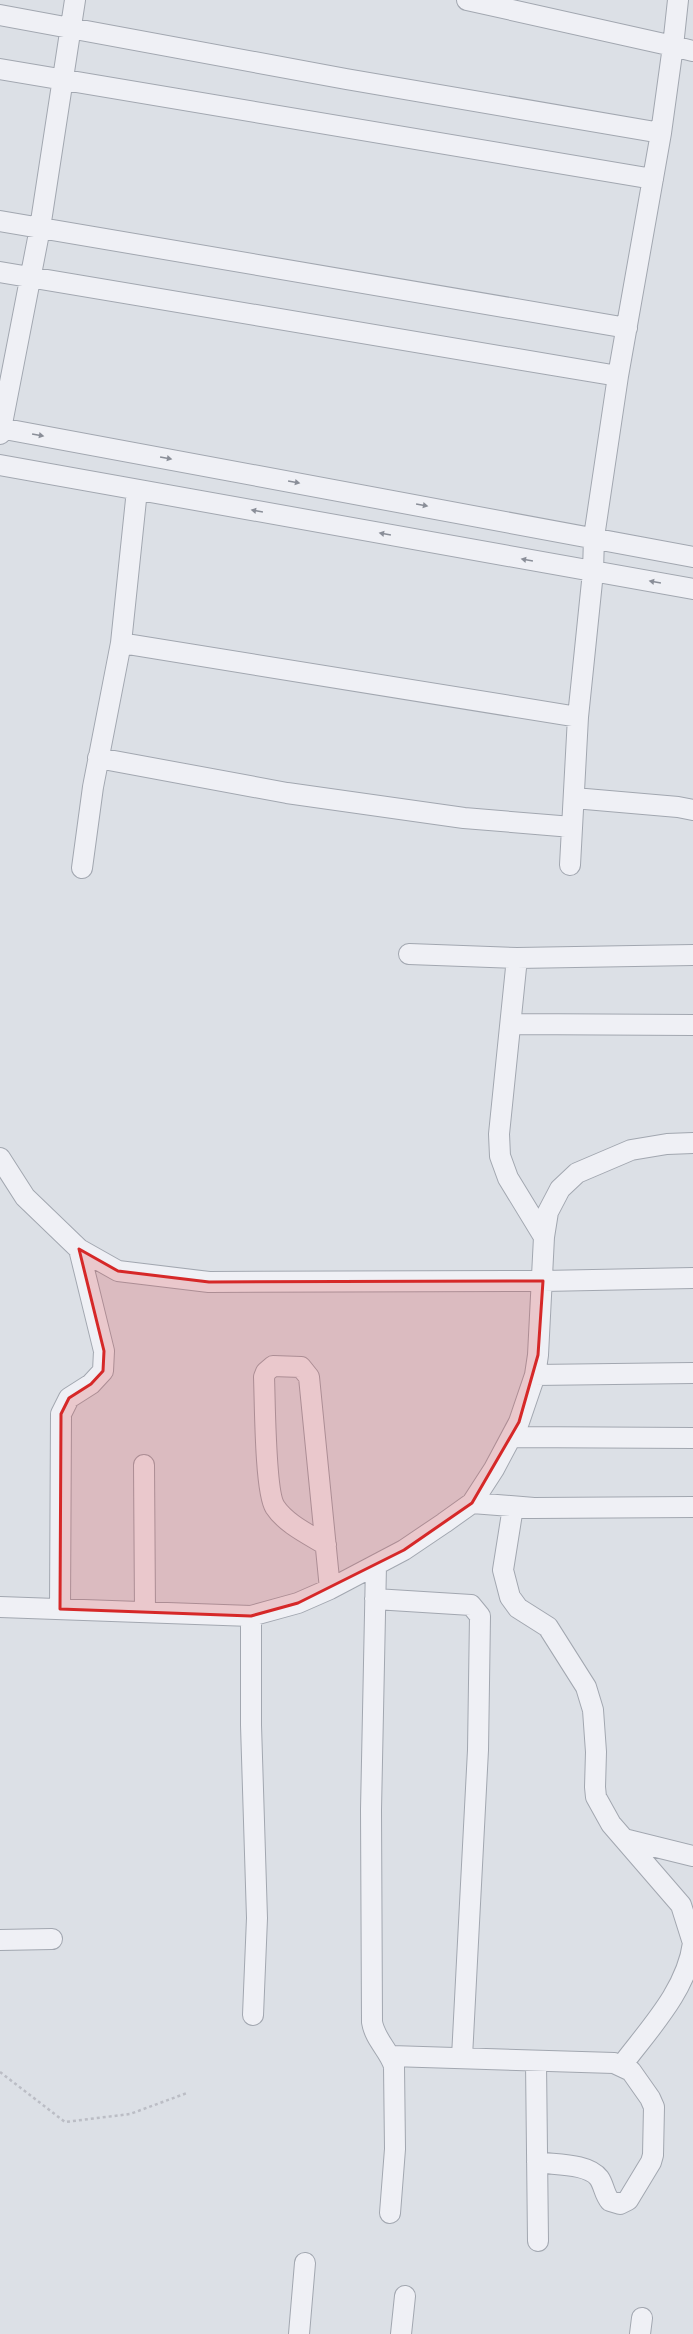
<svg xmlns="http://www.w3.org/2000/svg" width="693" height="2334" font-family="Arial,sans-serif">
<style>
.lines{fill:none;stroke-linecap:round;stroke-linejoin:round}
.minor-casing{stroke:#a2a7b0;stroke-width:22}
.path{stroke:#bbbdc5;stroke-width:2.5;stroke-dasharray:3 3;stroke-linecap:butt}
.minor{stroke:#eff0f5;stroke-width:20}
.oneway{fill:#8a8e98}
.marked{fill:#d62828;fill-opacity:0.2;stroke:#d62828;stroke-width:3;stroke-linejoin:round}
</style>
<rect width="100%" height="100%" fill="#dce0e6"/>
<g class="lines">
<defs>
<path id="minor" d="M467,0L673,46L661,133L618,376L594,537L593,572L578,717L570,865
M678,0L673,46L693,51
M0,15L346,79L661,133
M0,69L653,179
M0,221L627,328
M0,272L618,376
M0,428L693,557
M0,434L40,228L75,0
M0,465L693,589
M121,643L578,717
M98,758L287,793L464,818L572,827
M574,798L678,807L693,810
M82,868L93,787L121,643L137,490
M409,954L517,958
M512,1024L693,1025
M0,1158L25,1197L79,1249L118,1271L209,1282L543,1281L693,1278
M544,1237L508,1178L500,1156L499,1134L517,958L693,955
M535,1375L693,1373
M512,1437L693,1438
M144,1465L145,1611
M472,1503L534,1508L693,1507
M513,1507L503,1570L510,1597L518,1608L548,1627L586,1687L593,1710L596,1752L595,1787L596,1797L611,1824L681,1905L693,1943
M326,1545C310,1535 286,1524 275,1507C265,1492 265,1400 264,1377L266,1372L273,1366L301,1367L309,1377L330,1589
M376,1565L371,1810L372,2022C375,2040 389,2050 394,2066L395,2149L390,2213
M375,1599L471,1605L480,1616L478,1750L462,2057
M0,1607L251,1616L298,1603L330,1589L404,1550L444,1523L472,1503L494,1469L519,1422L535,1375L538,1355L544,1237L548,1212L560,1189L577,1173L631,1150L667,1144L693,1143
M60,1609L61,1414L69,1398L91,1384L103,1371L104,1351L79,1249
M251,1616V1725L257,1918L253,2015
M624,1839L693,1856
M0,1940L52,1939
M391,2056L614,2063L631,2071L650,2098L654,2107L653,2155L651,2162L628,2200L620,2204L610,2201C604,2194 604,2185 599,2178C588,2163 554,2165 537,2162
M536,2062L538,2241
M622,2065C649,2029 687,1990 693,1943
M299,2334L305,2263
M401,2334L405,2296
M640,2334L642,2318"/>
</defs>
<use href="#minor" class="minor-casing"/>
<path class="path" d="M0,2072L65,2122L130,2114L187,2093"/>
<use href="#minor" class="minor"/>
</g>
<defs><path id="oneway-solid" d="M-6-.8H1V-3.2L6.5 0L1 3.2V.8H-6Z"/></defs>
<g class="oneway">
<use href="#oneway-solid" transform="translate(38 435) rotate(10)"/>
<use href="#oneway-solid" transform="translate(166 458) rotate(10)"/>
<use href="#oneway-solid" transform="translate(294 482) rotate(10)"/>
<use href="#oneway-solid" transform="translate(422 505) rotate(10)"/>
<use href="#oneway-solid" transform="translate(257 511) rotate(-170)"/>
<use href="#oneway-solid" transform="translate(385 534) rotate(-170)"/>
<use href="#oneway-solid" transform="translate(527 560) rotate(-170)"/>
<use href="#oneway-solid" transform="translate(655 582) rotate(-170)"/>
</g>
<path class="marked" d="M79,1249L118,1271L209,1282L543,1281L538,1355L519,1422L472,1503L404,1550L298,1603L251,1616L60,1609L61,1414L69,1398L91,1384L103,1371L104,1351Z"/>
</svg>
